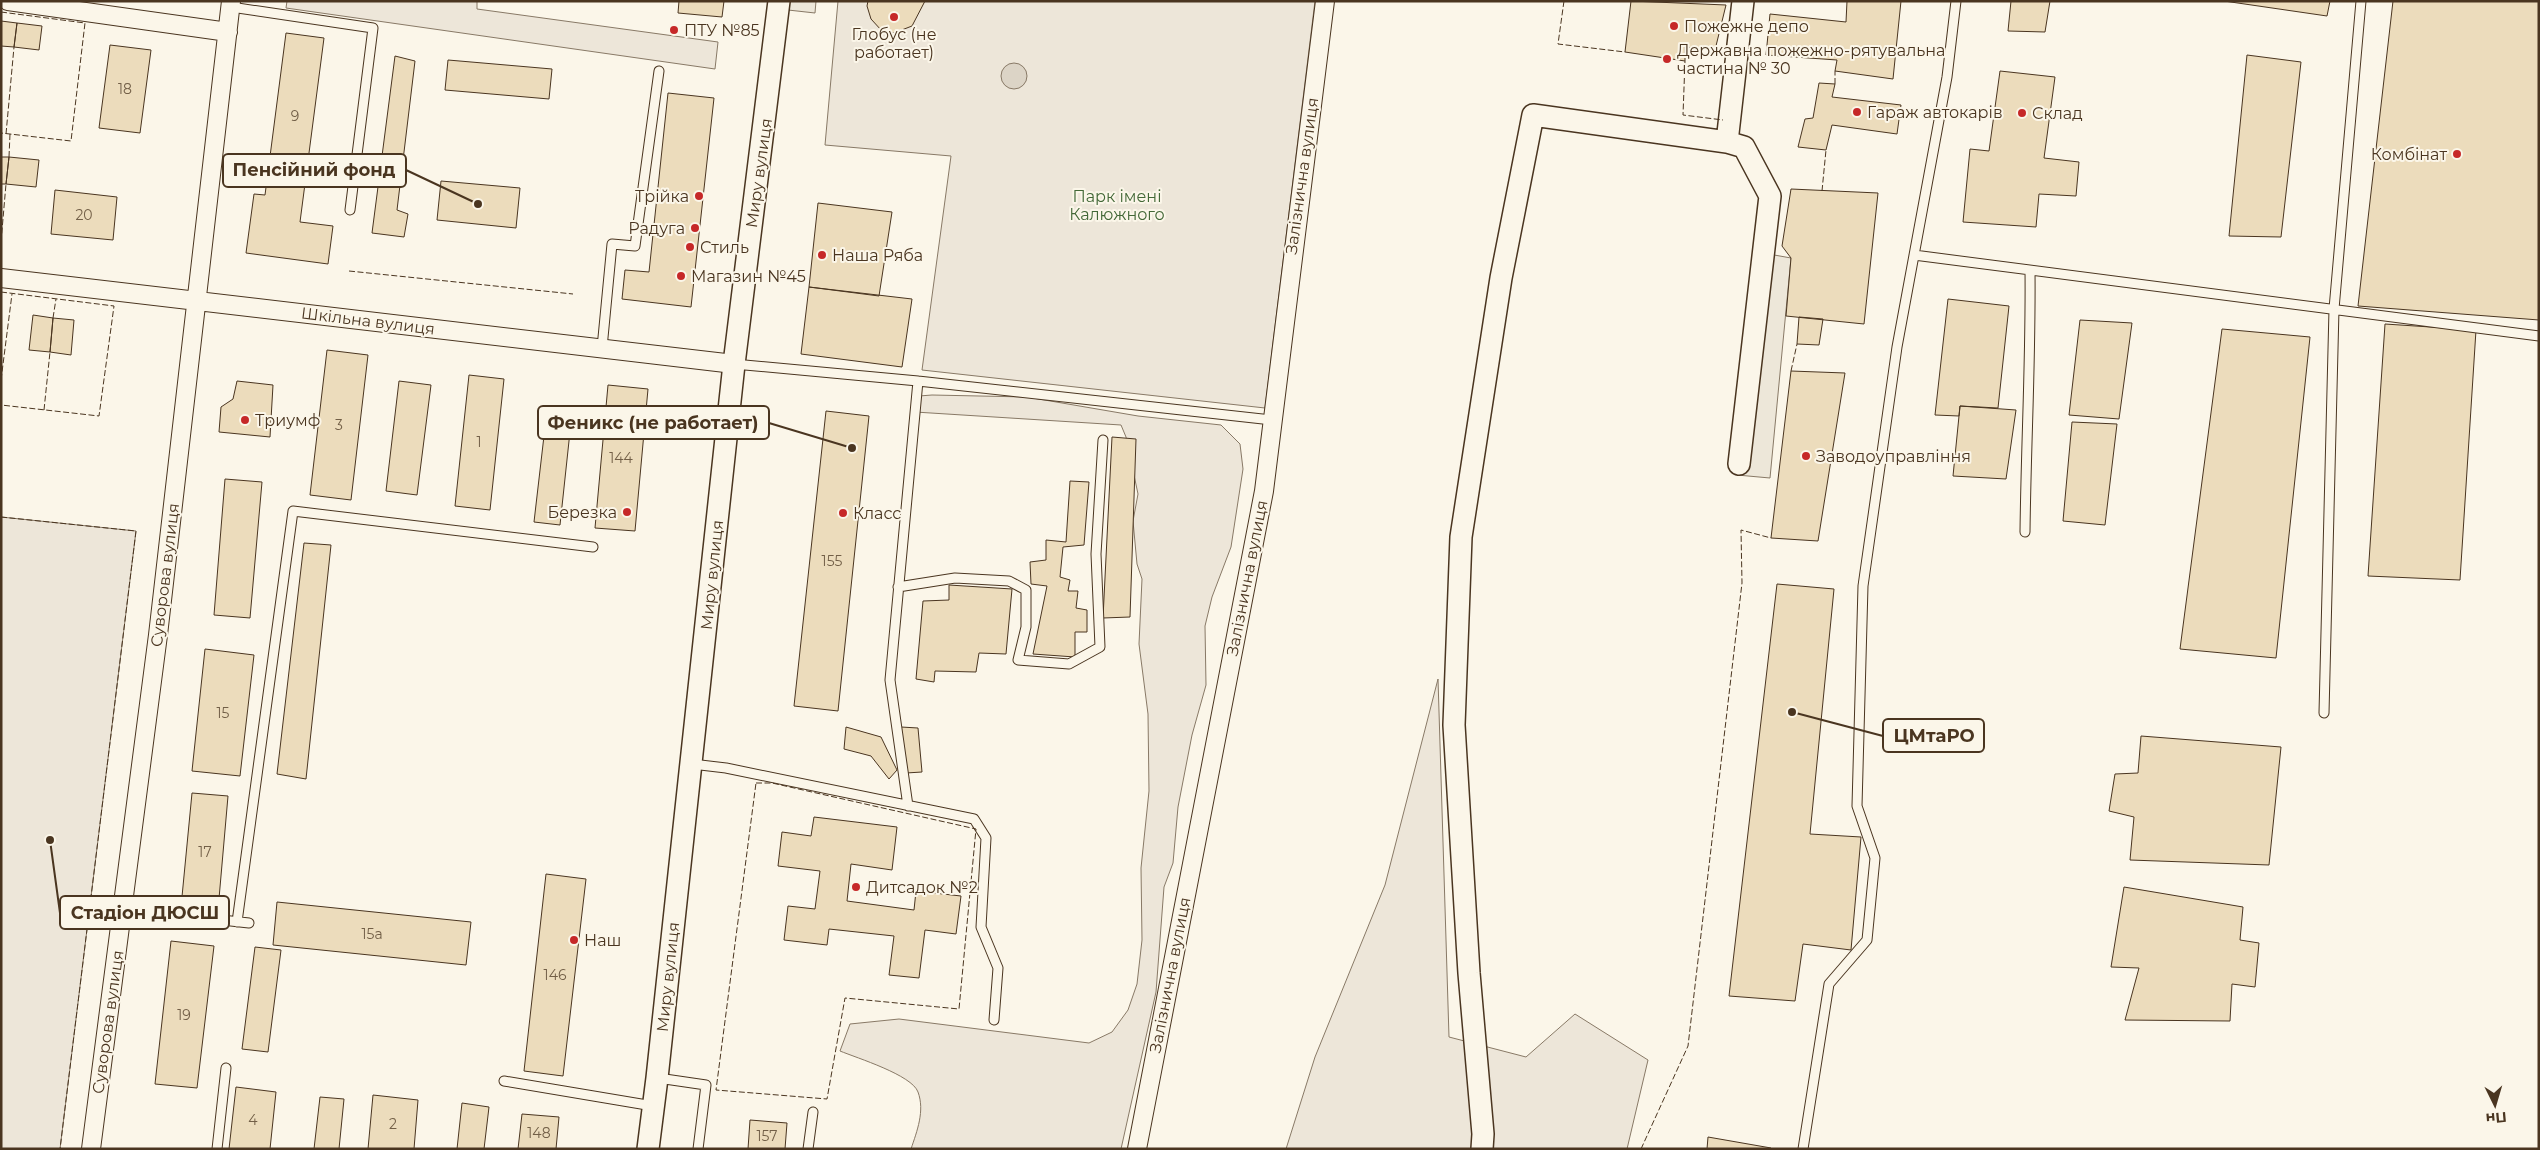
<svg xmlns="http://www.w3.org/2000/svg" width="2540" height="1150" font-family="Montserrat,sans-serif">
<style>
.green{fill:#ede6d9;stroke:#887966}
.parking{fill:#ede7d9;stroke:#887966}
.water{fill:#dcd4c6;stroke:#887966}
.building{fill:#ecdcbc;stroke:#4a3520}
.lines{fill:none;stroke-linecap:round;stroke-linejoin:round}
.service-casing{stroke:#4a3520;stroke-width:11}
.minor-casing{stroke:#4a3520;stroke-width:20}
.tertiary-casing{stroke:#4a3520;stroke-width:24}
.service{stroke:#fbf6e9;stroke-width:9}
.minor{stroke:#fbf6e9;stroke-width:18}
.tertiary{stroke:#fbf6e9;stroke-width:21}
.fence{stroke:#4a3520;stroke-width:1;stroke-dasharray:6 2.5;stroke-linecap:butt}
.poi-dot{fill:#c62828;stroke:#fbf6e9;stroke-width:2}
.labels{text-anchor:middle;dominant-baseline:central;stroke-width:4;stroke-linejoin:round;paint-order:stroke}
.number-label{font-size:14px;fill:#725f47}
.poi-label{font-size:16px;fill:#4a3520;stroke:#fbf6e9;text-anchor:start}
.street-label{font-size:16px;fill:#4a3520;stroke:#fbf6e9}
.park-label{font-size:16px;fill:#436837;stroke:#fbf6e9}
.leader{fill:none;stroke:#4a3520;stroke-width:2}
.callout-dot{fill:#4a3520;stroke:#fbf6e9;stroke-width:2}
.callout{fill:#fbf6e9;stroke:#4a3520;stroke-width:2}
.callout-label{font-size:18px;text-anchor:middle;font-weight:bold;fill:#4a3520}
</style>
<rect width="100%" height="100%" fill="#fbf6e9"/>
<path class="green" d="M287,1H477V9L718,42L715,69L286,8Z
M838,1H1315L1265,408L922,370L951,156L825,145Z
M932,395L1027,397L1138,416L1221,425L1240,444L1243,469L1231,547L1212,597L1205,626L1206,685L1192,735L1178,807L1173,863L1164,887L1156,992L1121,1149H911C917,1131 925,1111 918,1092C912,1075 857,1058 840,1051L850,1024L899,1019L1089,1043L1112,1032L1128,1010L1137,984L1142,940L1141,868L1149,791L1148,714L1139,644L1142,579L1137,564L1133,521L1138,494L1126,437L1121,425L915,412L919,396Z
M1,517L136,531L60,1149H1Z
M1438,679L1449,1037L1526,1057L1575,1014L1648,1060L1627,1149H1286L1315,1057L1385,885Z"/>
<path class="parking" d="M779,1H816L815,13L779,9Z
M1763,253L1791,258L1770,478L1737,475Z"/>
<path class="water" d="M1001 76a13 13 0 1 1 26 0a13 13 0 1 1-26 0Z"/>
<path class="building" d="M679,1H724L722,17L678,13Z
M868,1H925L912,26L894,33L882,31L871,19L867,6Z
M1631,1L1726,5L1715,50L1685,47V61L1625,52Z
M1847,1H1901L1893,79L1835,71L1837,60L1766,55L1770,14L1846,22Z
M2011,1H2050L2045,32L2008,31Z
M2224,1H2330L2327,16Z
M2393,1H2539V320L2358,306Z
M1,21L17,23L14,47L1,46Z
M17,23L42,26L39,50L14,47Z
M286,33L324,38L300,222L333,226L328,264L246,253L254,194L265,195Z
M110,45L151,50L140,133L99,128Z
M2247,55L2301,62L2281,237L2229,236Z
M395,56L415,61L397,210L408,214L404,237L372,233Z
M448,60L552,69L549,99L445,90Z
M2000,71L2055,77L2044,158L2079,162L2076,196L2039,194L2036,227L1963,222L1970,149L1989,151Z
M1819,83L1835,84L1832,97L1901,105L1897,134L1832,125L1826,150L1798,147L1805,119L1813,118Z
M668,93L714,98L691,307L622,299L625,270L649,272Z
M1,157H9L6,184H1Z
M9,157L39,160L36,187L6,184Z
M441,181L520,188L516,228L437,220Z
M1791,189L1878,193L1864,324L1786,316L1791,258L1782,246Z
M55,190L117,197L113,240L51,234Z
M818,203L892,212L879,296L809,287Z
M809,287L912,299L902,367L801,354Z
M1948,299L2009,306L1998,408L1960,406L1959,416L1935,415Z
M33,315L53,318L50,352L29,350Z
M1799,317L1823,319L1819,345L1797,344Z
M53,318L74,320L71,355L50,352Z
M2080,320L2132,323L2119,419L2069,415Z
M2385,324L2476,330L2460,580L2368,576Z
M2222,329L2310,337L2276,658L2180,649Z
M327,350L368,355L351,500L310,495Z
M1791,371L1845,373L1818,541L1771,538Z
M469,375L504,379L490,510L455,506Z
M237,381L273,385L270,437L219,432L221,407L233,399Z
M399,381L431,385L417,495L386,491Z
M608,385L648,389L635,531L595,528Z
M1960,406L2016,410L2006,479L1953,476Z
M547,410L572,413L560,525L534,522Z
M826,411L869,416L838,711L794,706Z
M2072,422L2117,424L2105,525L2063,521Z
M1112,437L1136,439L1130,617L1103,618Z
M225,479L262,482L250,618L214,615Z
M1070,481L1089,482L1084,545L1063,547L1060,577L1070,580L1068,591H1078L1076,608L1087,610V632H1075V657L1033,654L1047,586L1031,584L1030,562L1046,560V540L1066,542Z
M304,543L331,545L306,779L277,774Z
M1777,584L1834,589L1810,834L1861,837L1851,950L1803,944L1795,1001L1729,996Z
M949,585L1012,589L1006,654L979,653L976,672L935,671L934,682L916,679L923,601L949,600Z
M205,649L254,655L240,776L192,771Z
M846,727L881,737L897,770L889,779L871,756L844,749Z
M901,727L918,728L922,772L906,773Z
M2141,736L2281,747L2269,865L2130,860L2134,817L2109,811L2115,774L2138,773Z
M192,793L228,796L218,910L181,907Z
M814,817L897,827L892,870L851,864L847,901L914,910L916,891L961,896L956,934L925,930L919,978L889,975L894,936L829,929L827,945L784,940L788,906L815,909L820,871L778,866L782,832L811,836Z
M546,874L586,879L563,1076L524,1071Z
M2124,887L2243,907L2240,940L2259,943L2255,987L2232,984L2230,1021L2125,1020L2139,968L2111,967Z
M277,902L471,922L466,965L273,945Z
M171,941L214,946L197,1088L155,1084Z
M255,947L281,950L268,1052L242,1049Z
M236,1087L276,1092L270,1149H229Z
M373,1095L418,1100L414,1149H368Z
M320,1097L344,1099L339,1149H314Z
M462,1103L489,1107L484,1149H457Z
M522,1114L559,1117L556,1149H518Z
M750,1120L787,1123L785,1149H748Z
M1708,1137L1771,1148V1149H1707Z"/>
<g class="lines">
<defs>
<path id="service" d="M231,7L373,28L350,210
M1914,255L2539,336
M602,348L612,244L635,246L659,71
M734,364L918,381L1272,420
M2025,532C2026,444 2031,357 2030,270
M898,587L955,578L1009,581L1026,590V627L1018,660L1069,664L1100,647L1096,554L1103,440
M2324,713L2334,309L2361,1
M692,764L726,768L974,819L986,838L981,927L998,968L994,1020
M908,806L890,680L918,381
M122,909L249,923
M237,922L293,511L593,547
M658,1078L706,1085L698,1149
M504,1081L653,1106
M217,1149L226,1068
M808,1149L813,1112
M1803,1149L1829,984L1867,940L1875,858L1857,806L1863,586L1897,347L1947,77L1956,1"/>
<path id="minor" d="M8,1L228,32
M1,278L734,364
M91,1149L158,635L231,1
M1137,1149L1264,491L1325,1"/>
<path id="tertiary" d="M1727,142L1743,1
M648,1149L657,1078L734,364L779,1
M1482,1149L1483,1134L1469,973L1454,725L1461,537L1501,278L1533,115L1727,142L1744,147L1770,196L1739,464"/>
</defs>
<use href="#service" class="service-casing"/>
<use href="#minor" class="minor-casing"/>
<use href="#tertiary" class="tertiary-casing"/>
<use href="#service" class="service"/>
<use href="#minor" class="minor"/>
<use href="#tertiary" class="tertiary"/>
<path class="fence" d="M1564,1L1558,44L1625,52
M1,12L85,23L71,141L1,133
M1685,61L1683,115L1723,120
M1835,84V71
M6,134L14,47
M9,157L10,134
M1822,191L1826,150
M1,242L6,184
M349,271L573,294
M1,292L114,306L99,416L1,405
M53,318L56,299
M1791,371L1797,344
M1,380L12,294
M44,410L50,352
M1,517L136,531L60,1149
M756,783H772L976,829L959,1009L845,998L827,1099L716,1090Z
M1641,1149L1688,1046L1742,583L1741,530L1771,538"/>
</g>
<g class="poi-dot">
<circle cx="894" cy="17" r="5"/>
<circle cx="1674" cy="26" r="5"/>
<circle cx="674" cy="30" r="5"/>
<circle cx="1667" cy="59" r="5"/>
<circle cx="1857" cy="112" r="5"/>
<circle cx="2022" cy="113" r="5"/>
<circle cx="2457" cy="154" r="5"/>
<circle cx="699" cy="196" r="5"/>
<circle cx="695" cy="228" r="5"/>
<circle cx="690" cy="247" r="5"/>
<circle cx="822" cy="255" r="5"/>
<circle cx="681" cy="276" r="5"/>
<circle cx="245" cy="420" r="5"/>
<circle cx="1806" cy="456" r="5"/>
<circle cx="627" cy="512" r="5"/>
<circle cx="843" cy="513" r="5"/>
<circle cx="856" cy="887" r="5"/>
<circle cx="574" cy="940" r="5"/>
</g>
<g class="labels">
<g class="number-label">
<text x="125" y="89">18</text>
<text x="295" y="116">9</text>
<text x="84" y="215">20</text>
<text x="339" y="425">3</text>
<text x="479" y="442">1</text>
<text x="621" y="458">144</text>
<text x="832" y="561">155</text>
<text x="223" y="713">15</text>
<text x="205" y="852">17</text>
<text x="372" y="934">15а</text>
<text x="555" y="975">146</text>
<text x="184" y="1015">19</text>
<text x="253" y="1120">4</text>
<text x="393" y="1124">2</text>
<text x="539" y="1133">148</text>
<text x="767" y="1136">157</text>
</g>
<g class="poi-label">
<text x="1684" y="26">Пожежне депо</text>
<text x="684" y="30">ПТУ №85</text>
<text x="894" y="34" text-anchor="middle">Глобус (не<tspan x="894" dy="18">работает)</tspan></text>
<text x="1677" y="50">Державна пожежно-рятувальна<tspan x="1677" dy="18">частина № 30</tspan></text>
<text x="1867" y="112">Гараж автокарів</text>
<text x="2032" y="113">Склад</text>
<text x="2447" y="154" text-anchor="end">Комбінат</text>
<text x="689" y="196" text-anchor="end">Трійка</text>
<text x="685" y="228" text-anchor="end">Радуга</text>
<text x="700" y="247">Стиль</text>
<text x="832" y="255">Наша Ряба</text>
<text x="691" y="276">Магазин №45</text>
<text x="255" y="420">Триумф</text>
<text x="1816" y="456">Заводоуправління</text>
<text x="617" y="512" text-anchor="end">Березка</text>
<text x="853" y="513">Класс</text>
<text x="866" y="887">Дитсадок №2</text>
<text x="584" y="940">Наш</text>
</g>
<g class="street-label">
<text transform="translate(759 173) rotate(-82)">Миру вулиця</text>
<text transform="translate(1302 176) rotate(-82)">Залізнична вулиця</text>
<text transform="translate(368 321) rotate(7)">Шкільна вулиця</text>
<text transform="translate(165 575) rotate(-83)">Суворова вулиця</text>
<text transform="translate(712 575) rotate(-84)">Миру вулиця</text>
<text transform="translate(1247 578) rotate(-79)">Залізнична вулиця</text>
<text transform="translate(1170 975) rotate(-79)">Залізнична вулиця</text>
<text transform="translate(668 977) rotate(-84)">Миру вулиця</text>
<text transform="translate(108 1022) rotate(-82)">Суворова вулиця</text>
</g>
<g class="park-label">
<text x="1117" y="196">Парк імені<tspan x="1117" dy="18">Калюжного</tspan></text>
</g>
</g>
<path class="leader" d="M478 204L406 170M852 448L769 423M1792 712L1883 736M50 840L60 913"/>
<g class="callout-dot">
<circle cx="478" cy="204" r="5"/>
<circle cx="852" cy="448" r="5"/>
<circle cx="1792" cy="712" r="5"/>
<circle cx="50" cy="840" r="5"/>
</g>
<g class="callout">
<rect x="223" y="154" width="183" height="33" rx="5"/>
<rect x="538" y="406" width="231" height="33" rx="5"/>
<rect x="1883" y="719" width="101" height="33" rx="5"/>
<rect x="60" y="896" width="169" height="33" rx="5"/>
</g>
<g class="callout-label">
<text x="314" y="176">Пенсійний фонд</text>
<text x="653" y="429">Феникс (не работает)</text>
<text x="1934" y="742">ЦМтаРО</text>
<text x="145" y="919">Стадіон ДЮСШ</text>
</g>
<rect width="2540" height="1150" fill="none" stroke="#4a3520" stroke-width="5"/>
<g transform="translate(2495 1105) rotate(175)" stroke="#fbf6e9" stroke-width="4" paint-order="stroke">
<path d="M0-4L9 19L0 12L-9 19Z" fill="#4a3520"/>
<text y="-8" font-size="14" font-weight="bold" text-anchor="middle" fill="#4a3520">Пн</text>
</g>
</svg>
